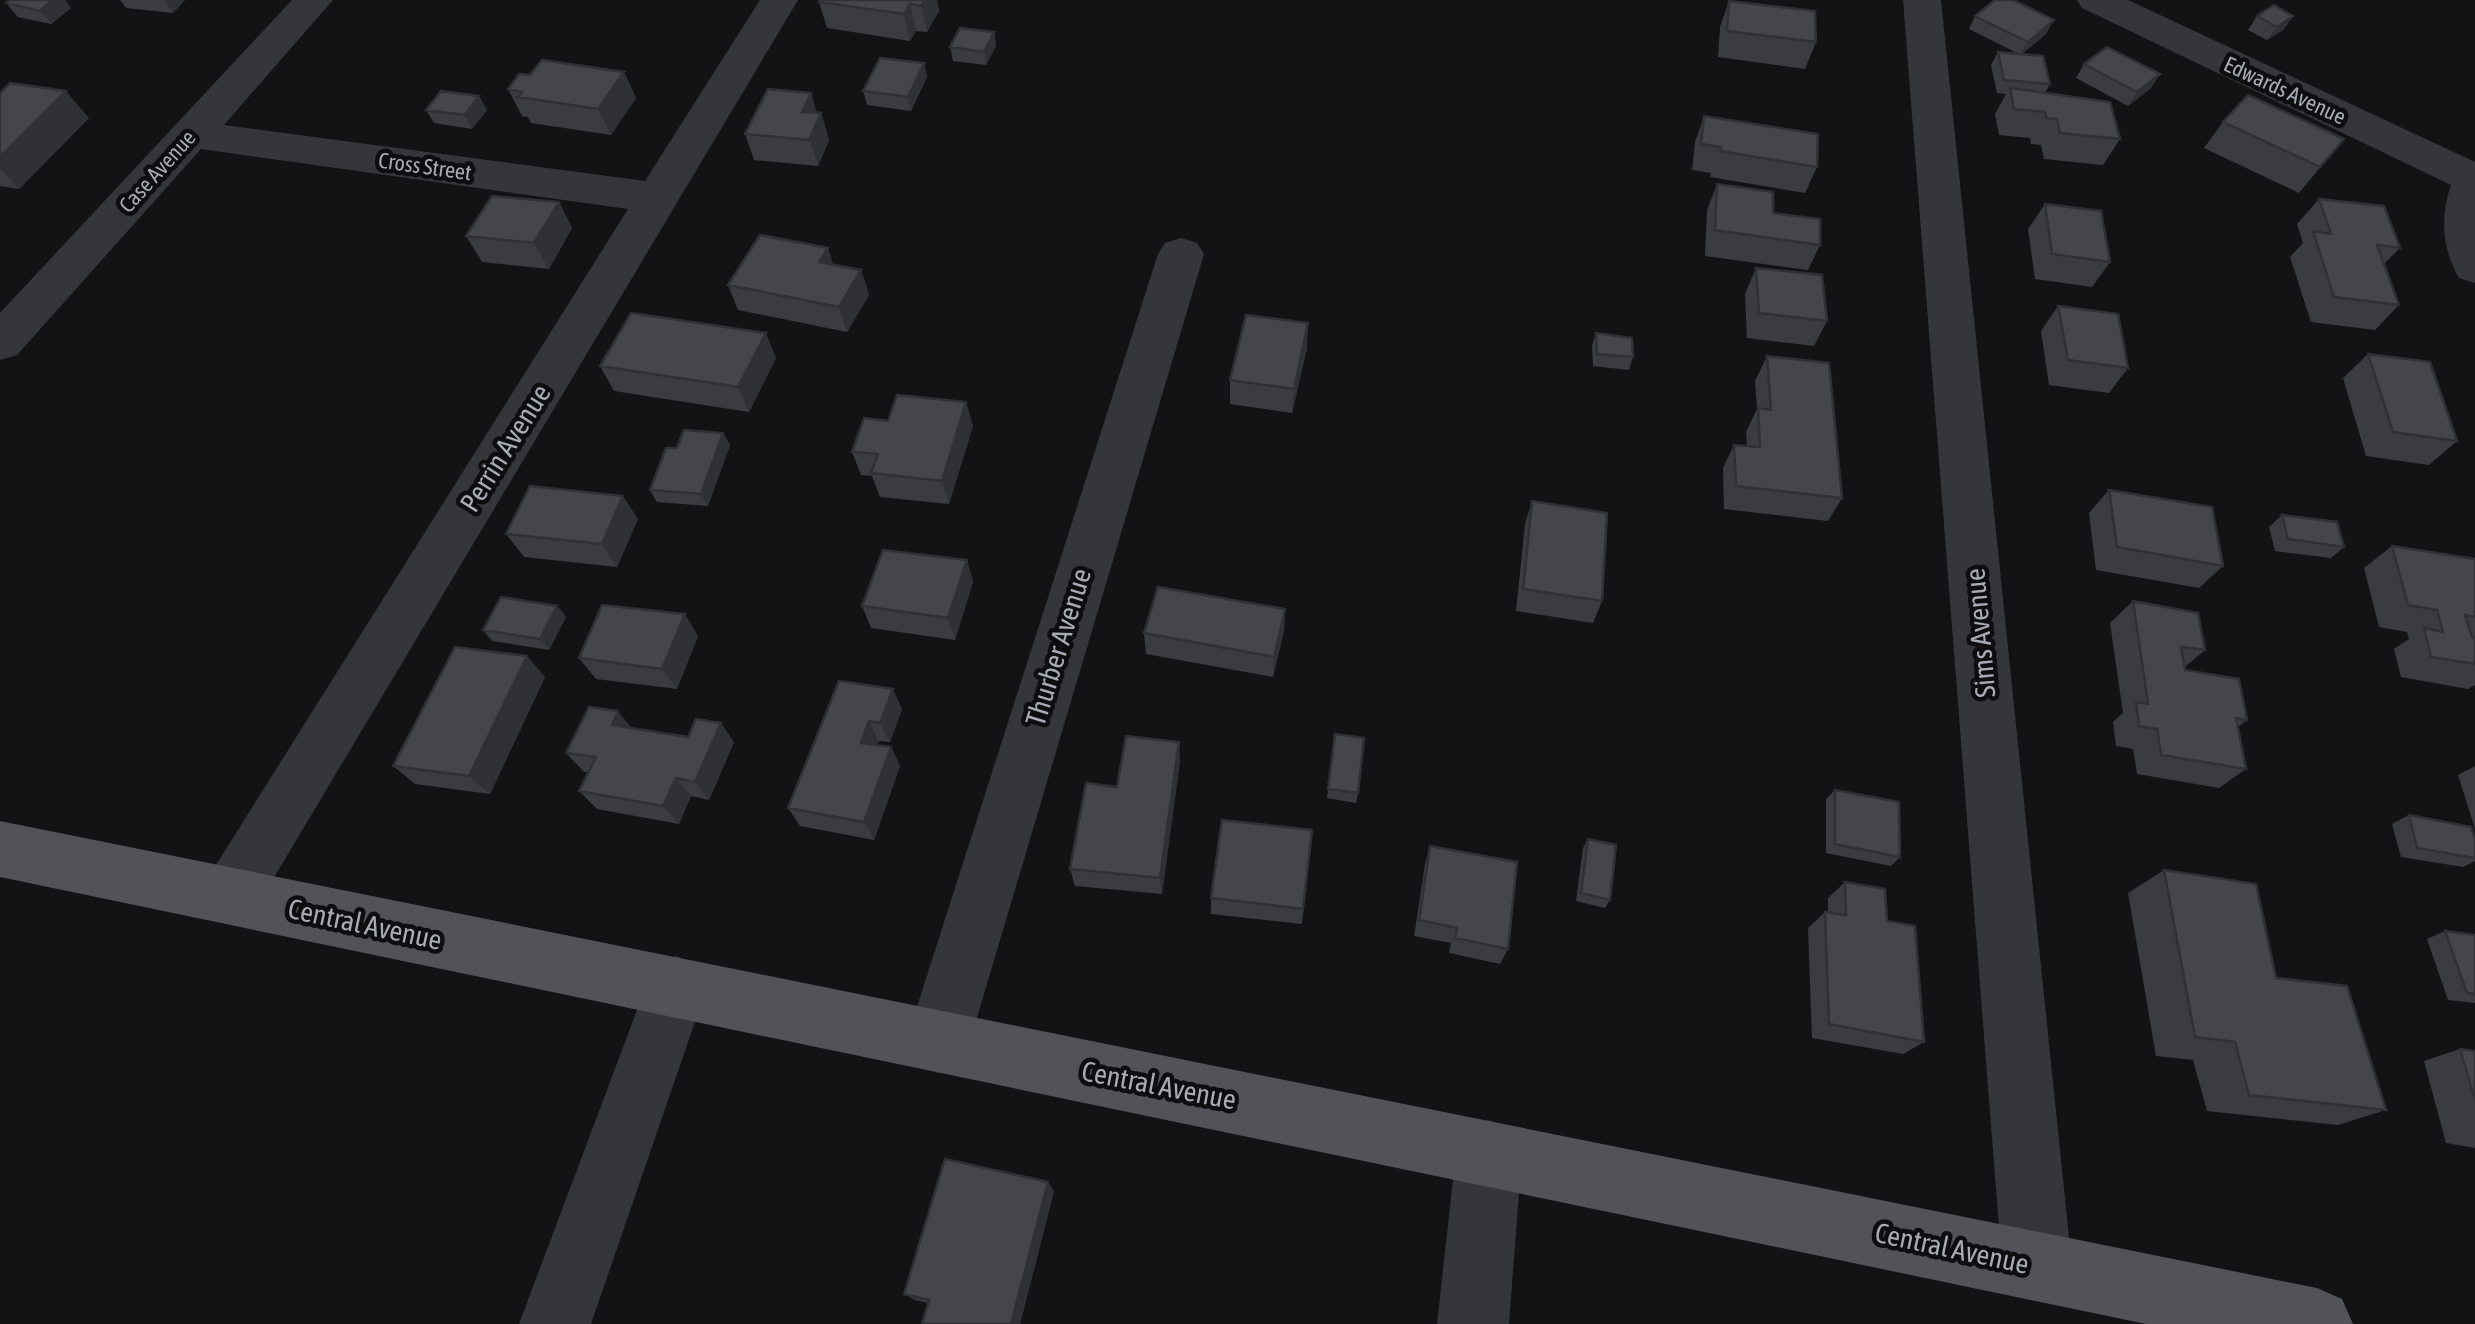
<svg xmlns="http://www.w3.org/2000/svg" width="2475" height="1324" font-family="'Asap Condensed',sans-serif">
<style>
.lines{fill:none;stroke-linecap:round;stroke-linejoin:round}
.minor{fill:#353639;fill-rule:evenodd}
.major{fill:#515358;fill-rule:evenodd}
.wall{fill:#3b3c40}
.shaded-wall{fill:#303134}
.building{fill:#45464a;stroke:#303134;stroke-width:2.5}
.labels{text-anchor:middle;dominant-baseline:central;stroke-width:9;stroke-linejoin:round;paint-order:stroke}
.far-street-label{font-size:22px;fill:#a7abb3;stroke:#0e0e10}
.street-label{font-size:28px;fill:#a7abb3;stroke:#0e0e10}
</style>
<rect width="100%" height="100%" fill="#131315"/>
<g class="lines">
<path class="minor" d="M292,0H333L224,125L645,181L760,0H798L251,916L230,925L209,916L200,896L209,876L628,209L201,149L17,355L0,360V313Z
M1903,0H1941L2072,1266L2062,1291L2037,1301L2012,1291L2002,1266Z
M2077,0H2128L2475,162V283L2459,278C2442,249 2440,216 2451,185L2082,8Z
M1181,238L1197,243L1204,254L970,1041L961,1064L938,1073L915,1064L906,1041L1158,254L1165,243Z
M676,956L698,965L707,987L591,1324H519L654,965Z
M1489,1120L1513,1129L1522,1153L1509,1324H1437L1456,1153L1465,1129Z"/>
<path class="major" d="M0,821L2317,1288L2342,1299L2353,1324H2146L0,877Z"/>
</g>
<path class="wall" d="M10,0H65L71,8L51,24L18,17L6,3Z
M120,0H185L173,13L126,8Z
M937,0L939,11L927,32L916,31L910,41L827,28L819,2Z
M1729,1L1816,42L1805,69L1718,57L1720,27Z
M1975,16L2046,34L2022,54L2050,84L2045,93L2120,139L2103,165L2044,159L2041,145L2031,144L2030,138L1999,135L1995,114L2006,94L1997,93L1991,65L1998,52L2017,53L1969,29Z
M2257,16H2293L2283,30L2267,40L2248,30Z
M994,32L996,46L986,65L953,61L950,47Z
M924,63L927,77L911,111L867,105L863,91Z
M2084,64L2151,88L2128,106L2076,78Z
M624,72L636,98L611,135L531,123L528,117L522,116L508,89L530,75Z
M0,93L89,118L19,189L0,186Z
M479,96L487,110L472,129L434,123L426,110Z
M817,113H821L829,140L818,166L754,160L745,134Z
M1704,116L1817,167L1805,193L1710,177L1711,173L1692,170L1695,142Z
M2223,122L2344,139L2299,193L2204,148Z
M1717,184L1773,213L1820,245L1808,270L1705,256L1707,210Z
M2319,199L2400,248L2384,264L2399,305L2375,330L2311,322L2290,257L2303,243L2297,224Z
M559,202L572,228L549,269L482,262L466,236Z
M2045,204L2110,262L2092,287L2035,279L2028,229Z
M833,265L861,270L869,295L847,332L738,310L728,285Z
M1756,268L1827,321L1814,346L1747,338L1745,294Z
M2058,306L2128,368L2109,393L2049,385L2041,331Z
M1596,333L1633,357L1629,370L1593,366L1592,346Z
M1307,348L1292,413L1230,404V380Z
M2368,354L2457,441L2429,465L2366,456L2343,378Z
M1767,356L1842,498L1828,521L1724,509L1723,468L1734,445L1747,446L1746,432L1757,409L1755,381Z
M776,358L749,412L614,391L600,366Z
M966,402L973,426L949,504L880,497L872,476L861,475L852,452L888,421Z
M723,433L730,445L708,506L657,502L650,490L677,448Z
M2109,490L2223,566L2199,588L2096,570L2089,513Z
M1532,501L1602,601L1593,623L1516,611L1525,524Z
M2282,515L2344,547L2331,558L2275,551L2269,527Z
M638,519L617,567L524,557L506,534Z
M2392,546L2475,559V685L2468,689L2401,677L2394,649L2409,639L2407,632L2379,627L2364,568Z
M967,560L973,582L955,640L871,628L862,606Z
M2133,601L2205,650L2185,667V670L2247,720L2238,727L2246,769L2219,788L2137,774L2133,749L2116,746L2113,722L2123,713L2110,623Z
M557,606L566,617L549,650L492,641L483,630Z
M1285,609L1284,631L1273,677L1146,654L1144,633Z
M698,636L677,689L596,679L579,658Z
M545,677L490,794L415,784L393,766Z
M839,681L902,709L890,742L879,741L877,745L891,747L900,766L874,840L800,826L788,808Z
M632,728L688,737L734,742L709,800L691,796L679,824L597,809L579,791L588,772H584L566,753Z
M1335,734L1358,793L1356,803L1327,798Z
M1180,761L1162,894L1075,886L1070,869L1117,787Z
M2475,766V829L2458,775Z
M1835,790L1900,857L1891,866L1826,853V799Z
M2409,815L2475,840V861L2463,867L2401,857L2392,824Z
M1312,830L1302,924L1211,914V898Z
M1588,839L1610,900L1605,908L1576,901L1583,848Z
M1430,846L1508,949L1500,964L1449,953L1451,943L1414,936L1425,864Z
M2164,870L2276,978L2386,1110L2338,1125L2207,1111L2193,1060L2156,1056L2128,893Z
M1845,882L1887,921L1924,1042L1903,1054L1812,1038L1808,928L1825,912H1828V898Z
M2445,931L2475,935V1003L2448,1000L2427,939Z
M2460,1049L2475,1051V1148L2446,1143L2424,1061Z
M1048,1182L1054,1191L1020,1324H922L928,1303L915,1300L904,1294Z"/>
<path class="shaded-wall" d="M53,0H65L71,8L51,24L40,11Z
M164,0H185L173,13Z
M925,0H937L939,11L927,32L921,6Z
M910,4L916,31L910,41L904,14Z
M2293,16L2283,30L2267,40L2277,27Z
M2054,20L2046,34L2020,55L2028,42Z
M994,32L996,46L986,65L984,52Z
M924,63L927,77L911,111L908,97Z
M624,72L636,98L611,135L598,109Z
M2160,74L2151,88L2128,106L2137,92Z
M66,91L89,118L19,189L0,169V157Z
M811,93L819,119L821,113L829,140L818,166L802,112Z
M479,96L487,110L472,129L465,115Z
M559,202L572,228L549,269L534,243Z
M828,248L836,274L819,262Z
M861,270L869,295L847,332L839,307Z
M1308,323L1307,348L1292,413L1294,389Z
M766,333L776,358L749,412L738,387Z
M966,402L973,426L949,504L942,481Z
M723,433L730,445L708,506L701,494Z
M623,496L638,519L617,567L602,544Z
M967,560L973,582L955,640L948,618Z
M557,606L566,617L549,650L540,639Z
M1285,609L1284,631L1273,677L1274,657Z
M685,614L698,636L677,689L662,669Z
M527,656L545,677L490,794L469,776Z
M893,689L902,709L890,742L880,723Z
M618,711L634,731L612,725Z
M869,721L879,741L871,762L861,743Z
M721,723L734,742L709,800L695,782Z
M1179,742L1180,761L1162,894L1160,878Z
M891,747L900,766L874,840L864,822Z
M676,778L691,796L679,824L663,806Z
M1048,1182L1054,1191L1020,1324H1011Z"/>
<path class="building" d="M10,0H53L40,11L6,3Z
M820,0H925L921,6L910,4L904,14L819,2Z
M1995,0H2013L2054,20L2028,42L1975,16Z
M1729,1L1815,11L1816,42L1727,31Z
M2274,5L2293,16L2277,27L2257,16Z
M960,28L994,32L984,52L950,47Z
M2107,47L2160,74L2137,92L2084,64Z
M1998,52L2043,56L2050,84L2004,80Z
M880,58L924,63L908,97L863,91Z
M542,60L624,72L598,109L518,97L522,92L508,89L519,74L530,75Z
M10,83L66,91L0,157V93Z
M2010,88L2110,102L2120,139L2060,133L2057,119L2046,118L2045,112L2014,109Z
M768,89L811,93L802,112L821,113L809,140L745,134Z
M441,91L479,96L465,115L426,110Z
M2248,95L2344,139L2320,167L2223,122Z
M1704,116L1818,134L1817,167L1720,151L1721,147L1701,144Z
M1717,184L1773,192V213L1820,219V245L1715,230Z
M492,196L559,202L534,243L466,236Z
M2319,199L2384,206L2400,248L2377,245L2399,305L2334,297L2313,231L2331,234Z
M2045,204L2101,211L2110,262L2052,254Z
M760,235L828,248L819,262L861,270L839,307L728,285Z
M1756,268L1822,275L1827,321L1759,313Z
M2058,306L2118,314L2128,368L2068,360Z
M631,313L766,333L738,387L600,366Z
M1246,315L1308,323L1294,389L1230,380Z
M1596,333L1632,338L1633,357L1597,354Z
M2368,354L2430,362L2457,441L2393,432Z
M1767,356L1829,363L1842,498L1736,486L1734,445L1760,447L1758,408L1771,410Z
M897,395L966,402L942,481L871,473L878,454L852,452L864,418L888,421Z
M684,430L723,433L701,494L650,490L666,448H677Z
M530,486L623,496L602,544L506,534Z
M2109,490L2212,507L2223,566L2117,547Z
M1532,501L1607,513L1602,601L1523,589Z
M2282,515L2337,522L2344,547L2288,539Z
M2392,546L2475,559V617L2465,615L2472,637L2475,638V664L2431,657L2424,628L2443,632L2437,610L2408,605Z
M883,550L967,560L948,618L862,606Z
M1158,587L1285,609L1274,657L1144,633Z
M501,597L557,606L540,639L483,630Z
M2133,601L2198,613L2205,650L2181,647L2185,670L2239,679L2247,720L2236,718L2246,769L2161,755L2157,729L2139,726L2136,702L2148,704Z
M602,605L685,614L662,669L579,658Z
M455,647L527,656L469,776L393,766Z
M839,681L893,689L880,723L869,721L861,743L891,747L864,822L788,808Z
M589,707L618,711L612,725L688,737L696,719L721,723L695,782L676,778L663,806L579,791L596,757L566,753Z
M1335,734L1364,738L1358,793L1328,789Z
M1126,736L1179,742L1160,878L1070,869L1086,783L1117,787Z
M1835,790L1899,802L1900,857L1835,844Z
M2409,815L2471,827L2475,840V858L2417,848Z
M1222,820L1312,830L1303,909L1211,898Z
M1588,839L1616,845L1610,900L1581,893Z
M1430,846L1517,862L1508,949L1455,938L1457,928L1419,920Z
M2164,870L2256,884L2276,978L2347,986L2386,1110L2249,1095L2235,1042L2195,1037Z
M1845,882L1885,889L1887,921L1915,926L1924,1042L1829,1024L1825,912L1846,915Z
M2445,931L2475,935V994L2467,993Z
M2460,1049L2475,1051V1100Z
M945,1159L1048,1182L1011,1324H922L929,1300L904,1294Z"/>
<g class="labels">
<g class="far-street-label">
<text transform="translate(2285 90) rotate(25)">Edwards Avenue</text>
<text transform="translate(425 166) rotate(8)">Cross Street</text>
<text transform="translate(157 171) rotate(-48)">Case Avenue</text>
</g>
<g class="street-label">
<text transform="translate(505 448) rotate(-58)">Perrin Avenue</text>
<text transform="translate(1980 633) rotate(-95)">Sims Avenue</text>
<text transform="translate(1058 647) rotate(-73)">Thurber Avenue</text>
<text transform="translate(365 924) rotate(12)">Central Avenue</text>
<text transform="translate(1159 1085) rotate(11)">Central Avenue</text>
<text transform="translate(1952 1248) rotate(12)">Central Avenue</text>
</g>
</g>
</svg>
